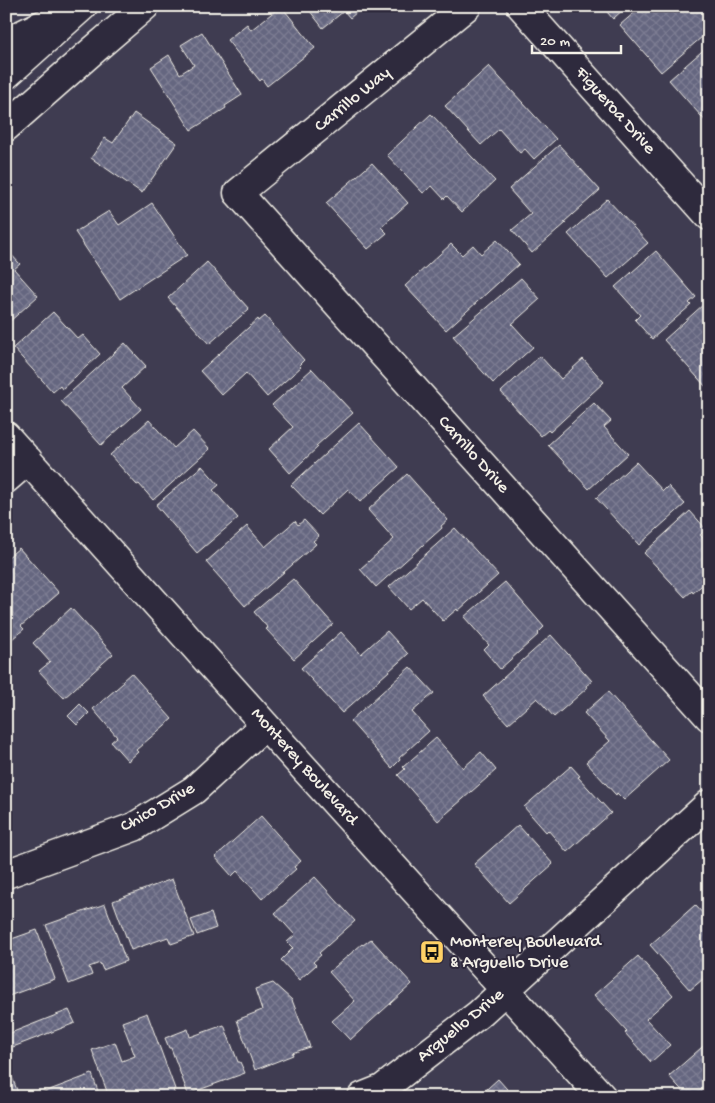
<svg xmlns="http://www.w3.org/2000/svg" width="715" height="1103" font-family="'Gochi Hand',sans-serif">
<style>
.building{fill:url(#building-cross-hatch);stroke:#f4f1e8}
.lines{fill:none;stroke-linecap:round;stroke-linejoin:round}
.minor-casing{stroke:#f4f1e8;stroke-width:31}
.minor{stroke:#2f2a3d;stroke-width:28}
.labels{text-anchor:middle;dominant-baseline:central;stroke-width:4;stroke-linejoin:round;paint-order:stroke}
.street-label{font-size:18px;fill:#f4f1e8;stroke:#2f2a3d}
.poi-label{font-size:18px;fill:#f4f1e8;stroke:#2f2a3d;text-anchor:start}
</style>
<defs>
<pattern id="building-cross-hatch" width="8" height="8" patternUnits="userSpaceOnUse" patternTransform="scale(1.25)"><rect width="8" height="8" fill="#656680"/><path d="M0 0l8 8M0 8l8-8" fill="none" stroke="#7c7c92"/></pattern>
</defs>
<rect width="100%" height="100%" fill="#3f3c51"/>
<filter id="ink" filterUnits="userSpaceOnUse"><feTurbulence type="fractalNoise" baseFrequency=".02" numOctaves="2"/><feDisplacementMap in="SourceGraphic" scale="10" xChannelSelector="R" yChannelSelector="G"/><feConvolveMatrix kernelMatrix="1 2 1 2 8 2 1 2 1" color-interpolation-filters="sRGB"/></filter>
<g filter="url(#ink)">
<path class="building" d="M281,6L315,48L267,86L262,79L260,81L227,40L247,24L251,30Z
M306,6H364L350,18L344,11L323,28Z
M602,6H627L613,19Z
M642,6H675L679,11L685,6H709V31L661,72L620,25Z
M202,32L242,95L225,106L226,108L191,130L151,67L169,55L180,74L194,65L181,45Z
M709,45V125L669,80Z
M489,66L556,139L534,159L525,149L520,153L499,129L481,145L445,106Z
M134,113L177,143L142,193L91,158L105,138L113,143Z
M431,114L495,181L462,212L447,196L444,199L432,186L423,193L387,155Z
M559,145L600,190L564,222L566,223L532,253L512,230L531,214L509,189Z
M372,163L408,203L381,227L387,233L368,249L326,203Z
M607,199L648,243L608,278L568,234Z
M152,203L187,255L120,299L75,232L109,211L119,225Z
M497,240L519,264L446,330L405,286L451,244L462,255L473,245L481,254Z
M6,249L20,264L14,269L38,296L8,323L9,325L6,328Z
M656,251L696,297L689,303L691,305L652,339L635,320L640,315L615,287Z
M207,262L249,309L209,344L168,298Z
M521,278L540,299L512,324L533,347L493,383L466,353L467,352L453,336Z
M704,304L709,310V384L706,387L664,340Z
M53,312L78,339L83,335L100,354L62,389L60,386L53,392L13,348Z
M265,316L304,360L299,365L301,367L267,397L246,373L222,395L200,371L258,319L259,321Z
M125,343L146,366L122,388L141,409L101,445L61,401Z
M540,356L561,379L583,359L604,382L550,432L548,430L541,436L501,392Z
M312,369L353,413L316,446L318,447L290,473L269,449L293,427L272,405Z
M594,403L611,421L604,427L628,454L589,489L548,445Z
M149,420L174,448L193,431L210,449L153,500L139,484L137,485L110,455Z
M359,423L399,467L360,502L348,489L320,515L291,485Z
M636,462L663,491L668,486L685,504L639,545L596,498Z
M202,466L219,485L213,490L238,518L197,553L156,505Z
M407,474L448,520L441,526L442,528L376,587L360,569L394,539L368,510Z
M690,511L706,529L700,535L709,544V579L693,593L692,591L685,597L644,553Z
M304,520L319,536L313,541L316,544L245,606L206,562L247,526L265,547L295,521L298,525Z
M455,528L498,575L458,611L457,609L443,621L422,598L409,609L389,587Z
M19,548L59,593L21,626L24,629L6,644V559Z
M293,579L333,624L294,659L266,629L268,628L254,612Z
M505,582L544,627L538,633L539,634L500,669L484,650L489,645L464,617Z
M71,608L113,654L64,698L39,671L50,662L33,643Z
M387,631L408,654L342,713L301,668L341,632L361,654Z
M551,635L592,681L586,686L587,688L554,717L537,698L508,724L483,696Z
M410,667L434,693L412,712L429,731L399,758L400,760L392,768L350,721Z
M131,673L172,719L136,750L138,752L128,761L111,742L117,737L93,709L123,683L122,681Z
M608,692L669,760L624,800L617,793L616,795L586,762L610,741L584,713Z
M80,704L89,713L77,725L68,716Z
M436,738L463,768L481,752L496,770L438,821L398,775L405,769L403,767Z
M571,766L580,776L578,777L611,813L567,852L548,830L546,832L524,807Z
M261,816L301,861L294,867L296,869L262,899L237,871L232,876L215,857Z
M518,825L553,864L509,903L474,864Z
M315,877L355,921L319,953L321,955L313,962L316,965L299,980L281,960L293,948L287,942L295,935L275,913Z
M172,879L194,936L171,944L168,937L131,950L113,901Z
M105,904L126,961L103,970L100,963L89,967L92,975L69,984L46,925Z
M695,905L709,920V974L690,990L650,945Z
M211,913L216,928L197,935L191,920Z
M37,930L55,979L6,997V941Z
M371,939L412,984L350,1040L332,1021L355,1001L329,972L362,944L363,945Z
M638,956L673,995L646,1019L670,1045L651,1062L625,1033L627,1031L594,995Z
M273,983L292,1000L310,1047L292,1053L293,1055L255,1070L237,1020L262,1010L255,989Z
M69,1010L75,1023L13,1047L8,1034Z
M147,1013L175,1089L173,1090L176,1097H109L92,1050L115,1042L122,1061L135,1056L122,1022Z
M224,1025L238,1062H240L245,1073L188,1094L171,1048H169L165,1038L188,1029L190,1037Z
M709,1041V1097H688L669,1076Z
M9,1069L18,1093L6,1097V1070Z
M92,1074L100,1097H31Z
M498,1079L514,1097H478Z"/>
<g class="lines">
<defs>
<path id="minor" d="M467,6L238,193L709,717
M521,6L709,216
M6,42L56,18
M6,75L83,6
M6,127L89,54L145,6
M6,436L265,725L602,1097
M6,479L28,460
M6,874L134,827L194,790L265,725
M362,1097L382,1089L479,1014L709,804"/>
</defs>
<use href="#minor" class="minor-casing"/>
<use href="#minor" class="minor"/>
</g>
</g>
<defs>
<symbol id="bus-square" viewBox="-11 -11 22 22"><rect x="-9" y="-9" width="18" height="18" rx="4" fill="#ffd166" stroke="#2f2a3d"/><path d="M-5-6H5V4H4V6H2V4H-2V6H-4V4H-5ZM-3.5-4V0h7V-4ZM-3.5 1.2v1.5H-2V1.2ZM2 1.2v1.5H3.5V1.2Z" fill="#111"/></symbol>
</defs>
<g fill-rule="evenodd">
<use href="#bus-square" x="418" y="938" width="28" height="28"/>
</g>
<g class="labels">
<g class="street-label">
<text transform="translate(353 100) rotate(-39)">Carrillo Way</text>
<text transform="translate(615 111) rotate(48)">Figueroa Drive</text>
<text transform="translate(473 455) rotate(48)">Carrillo Drive</text>
<text transform="translate(304 767) rotate(48)">Monterey Boulevard</text>
<text transform="translate(158 808) rotate(-30)">Chico Drive</text>
<text transform="translate(461 1026) rotate(-39)">Arguello Drive</text>
</g>
<g class="poi-label">
<text x="450" y="942">Monterey Boulevard<tspan x="450" dy="21">&amp; Arguello Drive</tspan></text>
</g>
</g>
<rect width="715" height="1103" fill="none" stroke="#2f2a3d" stroke-width="25"/>
<rect x="12" y="12" width="690" height="1078" fill="none" stroke="#f4f1e8" stroke-width="2" filter="url(#ink)"/>
<path d="M532 45v8h89v-8" fill="none" stroke="#f4f1e8" stroke-width="2.5"/>
<text x="540" y="45" font-size="15" fill="#f4f1e8" stroke="#2f2a3d" stroke-width="4" paint-order="stroke">20 m</text>
</svg>
